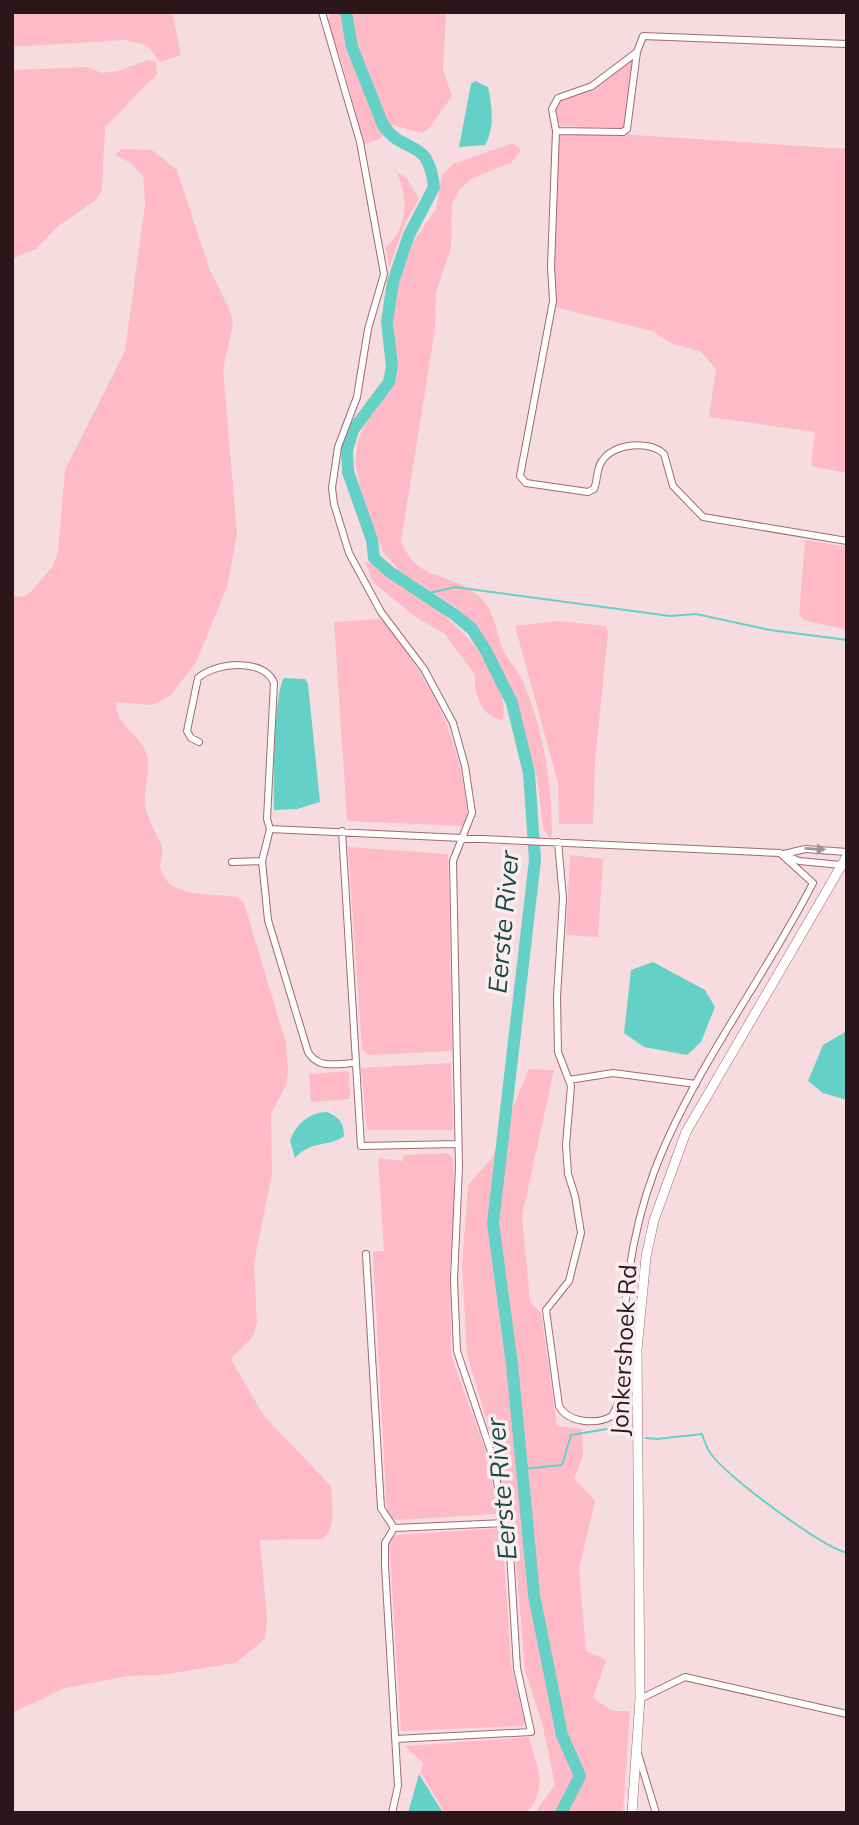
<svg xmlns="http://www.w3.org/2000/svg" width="859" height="1825" font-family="Mulish,sans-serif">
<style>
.green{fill:#febac6}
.water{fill:#65d0c6}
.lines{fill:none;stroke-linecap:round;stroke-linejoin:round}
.stream{stroke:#65d0c6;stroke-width:2}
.river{stroke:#65d0c6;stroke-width:12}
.street-casing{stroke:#a26974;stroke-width:8}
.secondary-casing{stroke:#a26974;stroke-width:10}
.street{stroke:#fff;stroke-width:6}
.secondary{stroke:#fff;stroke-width:9}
.oneway{fill:#a09698}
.labels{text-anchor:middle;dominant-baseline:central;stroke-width:7;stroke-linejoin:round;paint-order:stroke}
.street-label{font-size:24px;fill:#2d161b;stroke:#faedef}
.water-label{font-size:26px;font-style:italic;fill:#174843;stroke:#faedef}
</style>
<rect width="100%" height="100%" fill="#f6dce0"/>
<path class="green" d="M12,12H172L181,55L160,62L147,45L125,40L12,47Z
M331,12H446L443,70L452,96L429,128L422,133L393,125L380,139L364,144L342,62L327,24Z
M634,58L625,128L556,126L553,110L562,98Z
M148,60L156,62L157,74L105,127L102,190L96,200L57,227L36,249L12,259V70L88,67L102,73L118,71Z
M573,131L847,149V473L811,466L815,432L709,417L716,369L701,352L671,343L652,331L554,307L552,265L559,133Z
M513,143L521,150L512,162L471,179L460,189L452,204L451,248L436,292L435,329L401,541C417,582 447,571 476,594C494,608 495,626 501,645C505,657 518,669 523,682C543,728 552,784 552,834L550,838L543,828L537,776L509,683L474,628L457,608L401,572L384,554L364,504L355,462L358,440L364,426L395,383L397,367L393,313L396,291L414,241L436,209L442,175L453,164Z
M121,149L152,150L177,170L209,268L231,313L233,325L223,369L237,533L227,587L196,662L170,696L152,705L116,702C117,731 140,731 147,755C151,771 145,784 145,798C144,815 155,829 161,844C165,852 158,861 161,870C169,899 213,893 237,897L244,903L286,1043L288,1071L286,1085L271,1114L272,1173L254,1263L257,1323L252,1338L232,1357V1361L264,1416L331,1486C331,1502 338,1530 322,1539L260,1540L267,1619L265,1639L235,1663L161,1675L128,1676L65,1688L12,1713V595L22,597L30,593L53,566L58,552L65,470L125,351L145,204L143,176L132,164L116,155Z
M396,172L406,177L419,199L406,221L389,268L386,247C408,229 409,195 396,172Z
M805,540L847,547V630L804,620L799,615Z
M365,562L370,563C420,599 477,628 499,689C503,700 506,709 502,720C481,717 474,694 475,675L445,634L414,616L373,582Z
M379,619C389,625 396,639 403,648C443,702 463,755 468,821L464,826L347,821L334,622Z
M559,621L606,626L608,632L595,762L593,824H559L558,783L515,626Z
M348,847L448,854L452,1051L370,1055L362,1050Z
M570,855L603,859L598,937L566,935Z
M451,1063L453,1130H367L361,1068Z
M529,1069L554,1070L522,1216L530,1302L541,1313L557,1426L582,1429L583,1456L574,1478L595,1501L579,1569L586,1651L606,1660L593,1698L613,1711H630L623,1813H535L555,1785L543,1727L525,1670L515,1549L487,1422L467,1354L462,1265L468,1185L492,1158Z
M349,1071L350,1099L311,1102L309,1074Z
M447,1153L453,1158L455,1197L450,1267L451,1355L485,1449L498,1514L396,1520L387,1516L373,1252L384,1251L378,1158L403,1161V1155Z
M502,1528L511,1665L525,1721L523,1726L401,1731L389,1542L395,1535Z
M529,1737C537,1770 549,1784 527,1813H445L421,1773L423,1763L405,1746Z"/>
<path class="water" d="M475,81L488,87C492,106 495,128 485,145L459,147L471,84Z
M284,678L305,679L308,684L320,802L297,809L274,810C273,787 274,692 284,678Z
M653,962L705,990L715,1007L701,1042L687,1055L644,1047L624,1033L631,970Z
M847,1031V1100L823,1093L808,1081L823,1045Z
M327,1112C339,1117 344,1123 344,1136C329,1148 312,1139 295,1158L290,1141C296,1124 308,1113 327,1112Z
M419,1774L443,1813H408Z"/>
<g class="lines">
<path class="stream" d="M425,594L455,587L670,616L696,614L770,630L847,640
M646,1438L657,1439L702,1434C704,1440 707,1449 711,1454C729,1478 819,1545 847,1553
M522,1469L562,1465L571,1435L607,1429L633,1435"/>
<path class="river" d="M346,12L352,47L383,125C405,157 428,135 434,187L409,235L393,282L387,322L392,366L389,382L353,430L347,450L348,472L372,540L374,558L390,572L455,615L472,629L486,651L512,703L529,773L535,860L493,1223L512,1364L534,1595L562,1735L580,1776L561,1813"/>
<defs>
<path id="street" d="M322,12L360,142L384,274L368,329L357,397L338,447L332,488L334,504L349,553L381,612L424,669L453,723L465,766L472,813L453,861L459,1167L454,1280L457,1351L492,1455L510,1552L517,1668L531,1732L396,1739
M847,44L643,36L637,52L627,129L623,132L556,131L551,267L553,301L520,476L526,483L588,492L594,489C598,480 596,469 602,461C613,443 650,440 664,454L673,486L703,517L847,541
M556,131L552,109L558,98L592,86L637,52
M199,742L191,738L187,731L198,678C215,662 265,658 274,683L267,819L270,829L780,853L799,861L841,865
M342,831L361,1146L458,1144
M558,842L563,898L557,997L558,1052L571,1086L566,1145L568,1174L575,1196L581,1233L569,1281L546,1310L559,1406C568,1423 596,1425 612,1416C632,1384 622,1344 625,1307C629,1261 638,1215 654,1172C692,1071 764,979 813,883L780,853
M784,854L805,849L847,852
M262,861L268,920L308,1052C318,1069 336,1064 353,1063
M232,862L262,861L270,829
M569,1080L613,1073L696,1084
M366,1254L381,1508L394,1528
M640,1699L685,1677L847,1714
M638,1754L656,1813
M392,1813L398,1786L385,1566V1543L394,1528L505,1523"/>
<path id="secondary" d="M632,1813L640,1699L637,1350L646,1257L654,1220L686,1132L847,856"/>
</defs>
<use href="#street" class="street-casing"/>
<use href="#secondary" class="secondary-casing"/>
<use href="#street" class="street"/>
<use href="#secondary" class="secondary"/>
</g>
<defs><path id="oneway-solid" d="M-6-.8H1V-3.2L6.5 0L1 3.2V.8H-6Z" transform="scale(1.75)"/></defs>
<use class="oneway" href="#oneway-solid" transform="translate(815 849) rotate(3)"/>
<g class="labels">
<g class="street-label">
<text transform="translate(623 1350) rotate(-87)">Jonkershoek Rd</text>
</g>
<g class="water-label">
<text transform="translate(503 922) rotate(-85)">Eerste River</text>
<text transform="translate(501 1489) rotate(-95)">Eerste River</text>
</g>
</g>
<rect width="859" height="1825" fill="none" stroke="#2d161b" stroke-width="28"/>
</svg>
